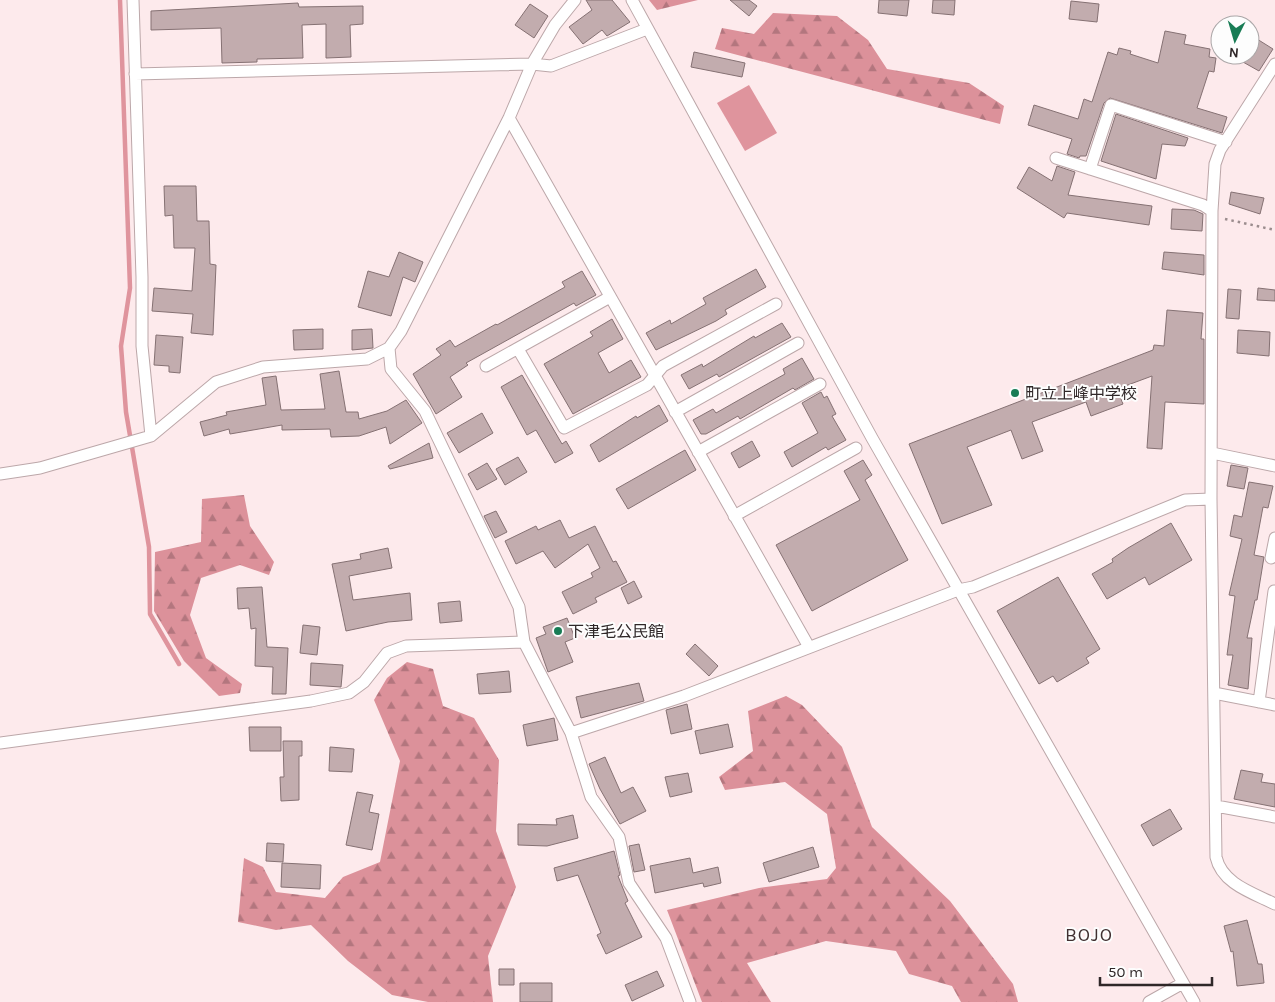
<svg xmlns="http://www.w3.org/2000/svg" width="1275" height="1002" font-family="Karla,'Noto Sans JP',sans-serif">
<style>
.forest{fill:url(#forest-firs)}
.water{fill:#df949d}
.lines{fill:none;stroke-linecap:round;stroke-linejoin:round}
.stream{stroke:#df949d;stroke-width:4.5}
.building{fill:#c2acae;stroke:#857173}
.street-casing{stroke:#bca7a9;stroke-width:13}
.path{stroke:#9b8d8e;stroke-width:2.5;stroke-dasharray:2.5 4;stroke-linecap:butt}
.street{stroke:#fff;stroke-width:11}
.poi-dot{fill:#187c55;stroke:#fdfdfd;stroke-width:2}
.labels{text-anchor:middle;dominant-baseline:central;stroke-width:4;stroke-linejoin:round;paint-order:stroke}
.poi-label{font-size:16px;fill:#2f2728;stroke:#fdfdfd;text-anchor:start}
.quarter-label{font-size:19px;letter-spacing:1px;fill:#413031;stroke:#fdfdfd}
</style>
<defs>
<pattern id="forest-firs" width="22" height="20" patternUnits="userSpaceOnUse" patternTransform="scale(1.25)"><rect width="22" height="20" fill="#dc919a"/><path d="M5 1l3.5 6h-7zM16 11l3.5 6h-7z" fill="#b3767e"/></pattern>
</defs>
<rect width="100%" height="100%" fill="#fdeaec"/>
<path class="forest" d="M649,0H698L657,10Z
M773,13L837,16L868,40L887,69L969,83L1004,106L1000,124L715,49L722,28L754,34Z
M244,495L250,526L274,562L269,575L240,565L201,578L190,615L206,658L242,684L240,693L219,696L184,661L154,611L155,552L201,542L202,499Z
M407,662L433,669L443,706L474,718L499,760L496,831L516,887L488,956L493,1002H428L392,995L348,961L311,925L276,930L238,922L244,858L263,867L276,892L325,898L343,877L380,862L400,761L374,700L387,678Z
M786,696L802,705L842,747L872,827L950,901L1013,984L1018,1002H961L952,986L909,974L896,951L826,941L747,963L771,1002H702L667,910L759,888L827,879L836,868L827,814L785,782L725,790L719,777L753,751L748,711Z"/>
<path class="water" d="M749,85L777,133L745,151L717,103Z"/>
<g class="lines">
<path class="stream" d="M120,0L130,288L121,346L126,412L149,547L150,614L179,664"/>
</g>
<path class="building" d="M586,0H612L630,22L607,36L602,30L583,44L569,27L592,10Z
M730,0H749L757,6L749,16Z
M879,0H909L907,16L878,13Z
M933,0H955L954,15L932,13Z
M1071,1L1099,4L1097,22L1069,19Z
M298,3L299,7L363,6V24L350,25L351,57L326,58V24L302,25L303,58L257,59V62L222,63L221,28L151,30V11Z
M530,4L548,16L534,38L515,25Z
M1165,31L1186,35L1184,44L1210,49L1209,57L1216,58L1214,72L1209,71L1197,108L1227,117L1222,133L1110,98L1104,103L1086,156H1080L1079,158L1067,154L1072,139L1028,125L1034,105L1078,119L1084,99L1092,102L1108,52L1117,55L1119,48L1131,51L1130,54L1158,63Z
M1257,39L1273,49L1259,71L1243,62L1247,55H1250V51Z
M694,52L745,63L742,77L691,67Z
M1116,114L1188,138L1185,146L1162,144L1156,179L1101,161Z
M1057,166L1075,172L1068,195L1152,206L1149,225L1067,213L1064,218L1017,188L1029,167L1052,181Z
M164,186H196L197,221H209L210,264L216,265L213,335L191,333L193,314L152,311L154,288L192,291L195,248H174L173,215L165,216Z
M1231,192L1264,198L1260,214L1229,204Z
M1172,209L1194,210L1203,214L1202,231L1171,229Z
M399,252L423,262L415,282L403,277L391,316L358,307L368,271L389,277Z
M1164,252L1204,255V275L1162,269Z
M756,269L766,287L725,310L727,314L716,321L656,350L646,333L670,320L671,324L706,304L703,298Z
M582,271L596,295L576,306L574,303L466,363L468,365L450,377L462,397L436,414L413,374L441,355L436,349L450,340L455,347L496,324L497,325L565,287L562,282Z
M1258,288L1275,290V301L1257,300Z
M1228,289L1241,290L1239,319L1226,318Z
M1167,310L1203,313L1201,339H1204V404L1165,402L1162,449L1147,448L1152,376L1117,389L1123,404L1091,416L1086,402L1032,422L1043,451L1022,459L1011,430L967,447L992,505L942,524L909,444L1153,350L1154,345L1164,346Z
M612,319L623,339L598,353L609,373L631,360L641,377L573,414L544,364L593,336L590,332Z
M782,323L791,337L719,377L717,374L689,389L681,375L702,364L703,367L754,336L755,338Z
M323,329V349L294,350L293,330Z
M372,329L373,348L352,350V330Z
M1238,330L1270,332L1269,356L1237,353Z
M156,335L183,337L180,373L169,372V366L154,365Z
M802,358L814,379L795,390L793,388L740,419L738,416L706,434H701L693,420L713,409L716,413L753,392L785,374L783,369Z
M339,371L346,412H358L359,419L387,411L406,400L422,423L390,444L386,427L359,436L331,437L330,429L282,430V425L230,434L229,429L204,436L200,422L227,415L226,412L266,405L262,378L276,376L281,410L325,409L320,374Z
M522,375L562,444L566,441L573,453L555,463L536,430L527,435L501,387Z
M821,392L824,398L827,396L836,414L832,416L846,440L828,450L826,447L792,467L784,452L818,433L802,403Z
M659,405L668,421L599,462L590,445L636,416L637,418Z
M482,413L493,433L459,453L447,433Z
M752,441L760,456L739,468L731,453Z
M429,443L433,458L390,469L388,466Z
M685,450L696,470L628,509L616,489Z
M518,457L527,472L505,485L496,469Z
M863,460L872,475L865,480L908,560L812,611L776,545L860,500L844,471Z
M487,463L497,479L477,490L468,474Z
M1231,465L1248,468L1244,489L1227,486Z
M1249,482L1273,486L1268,508L1263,507L1254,555L1264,557L1257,600H1255L1247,638H1252L1248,689L1228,685L1233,655H1227L1235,596L1229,595L1242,539L1230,536L1234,515L1242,517Z
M496,511L507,532L495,538L484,516Z
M560,520L569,538L595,526L613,562L616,561L627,582L595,598L597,602L573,614L562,592L593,577L591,573L600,568L588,544L555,568L543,551L516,564L505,541L536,526L538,530Z
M1171,523L1192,560L1149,585L1145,577L1107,599L1092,574L1113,562L1112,559L1128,548Z
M388,548L392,568L349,576L353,600L410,593L412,620L388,622L346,631L332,564L361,559L360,554Z
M1058,577L1100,649L1086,658L1089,663L1057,682L1053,676L1039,684L997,611Z
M634,581L642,597L628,604L621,588Z
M262,587L267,647L288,648L286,694H272L273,667L255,666L256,628L251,629L249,608L238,609L237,588Z
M460,601L462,621L440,623L438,603Z
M567,618L575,638L565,642L573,662L548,672L536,638L546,634L543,627Z
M303,625L320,627L317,655L300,653Z
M695,644L718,666L709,676L686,654Z
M311,663L343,665L341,687L310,685Z
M509,671L511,692L479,694L477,674Z
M639,683L644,701L581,718L576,697Z
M687,704L692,729L671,734L666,710Z
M554,718L558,740L527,746L523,725Z
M728,724L733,747L700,754L695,731Z
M249,727H281V751H250Z
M283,741H302V756H299V800L281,801L280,777H284Z
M330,747L354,749L352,772L329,771Z
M605,757L621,793L633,787L646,811L620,824L600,789L589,764Z
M1241,770L1263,774L1261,782L1275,784V807L1234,799Z
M688,773L692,792L670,797L665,777Z
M357,792L373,795L369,812L379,814L372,850L346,845Z
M1170,809L1182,829L1153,846L1141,825Z
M573,815L578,838L547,846L518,845V824L557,825L556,819Z
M267,843L284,844L283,862L266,861Z
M639,844L645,870L634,872L629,846Z
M813,847L819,867L769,882L763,863Z
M614,851L620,875L618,876L628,901L625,903L642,937L606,954L597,935L601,933L578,875L557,881L554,868Z
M690,858L693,873L718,867L721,883L704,887L703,883L655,893L650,866Z
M282,863L321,865L320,889L281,887Z
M1247,920L1258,964H1262L1264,983L1237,986L1233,951L1231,952L1224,926Z
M499,969H514V985H499Z
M657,971L664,986L632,1001L625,985Z
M520,983H552V1002H520Z"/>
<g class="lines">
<defs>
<path id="street" d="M133,0L142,277V346L151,436
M632,0L872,438L1194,1002
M1275,64L1220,150L1215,164L1212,211L1211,499L1216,857C1222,884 1253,893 1275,904
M135,74L532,64L551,66L647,29
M509,118L809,647
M1056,158L1203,205L1212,211
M1090,169L1111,105L1226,142
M389,348L391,369L425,411L519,607L524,642L571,733L591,797L619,837L629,883L666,938L690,1002
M518,349L564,428L647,385L663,366L776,304
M486,366L610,297
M675,412L798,343
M698,452L820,384
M1212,453L1275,466
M0,474L40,468L151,436L216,382L263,367L367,359L389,348L401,331L509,118L532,64L555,25L575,0
M734,516L856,448
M1271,558L1275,538
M1214,693L1275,705
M1259,702L1274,591
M571,733L684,696L958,590L973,587L1185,500L1211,499
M0,743L311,701L349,693L364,682L387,653L406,646L524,642
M1216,806L1275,817
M1149,1002L1183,983"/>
</defs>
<use href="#street" class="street-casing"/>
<path class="path" d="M1225,219L1275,230"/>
<use href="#street" class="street"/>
</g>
<g class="poi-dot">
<circle cx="1015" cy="393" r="5"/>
<circle cx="558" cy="631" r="5"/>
</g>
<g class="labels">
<g class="poi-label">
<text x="1025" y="393">町立上峰中学校</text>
<text x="568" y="631">下津毛公民館</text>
</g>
<g class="quarter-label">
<text x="1089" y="935">BOJO</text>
</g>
</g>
<g transform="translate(1235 40) rotate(185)"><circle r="24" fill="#fdfdfd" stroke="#aba7a8"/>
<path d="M0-4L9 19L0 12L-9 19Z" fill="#187c55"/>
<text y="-8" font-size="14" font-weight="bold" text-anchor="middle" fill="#2f2728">N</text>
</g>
<path d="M1100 977v8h112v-8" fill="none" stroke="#2f2728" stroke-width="2.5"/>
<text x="1108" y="977" font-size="15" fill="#2f2728" stroke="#fdfdfd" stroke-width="4" paint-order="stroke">50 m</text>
</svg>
